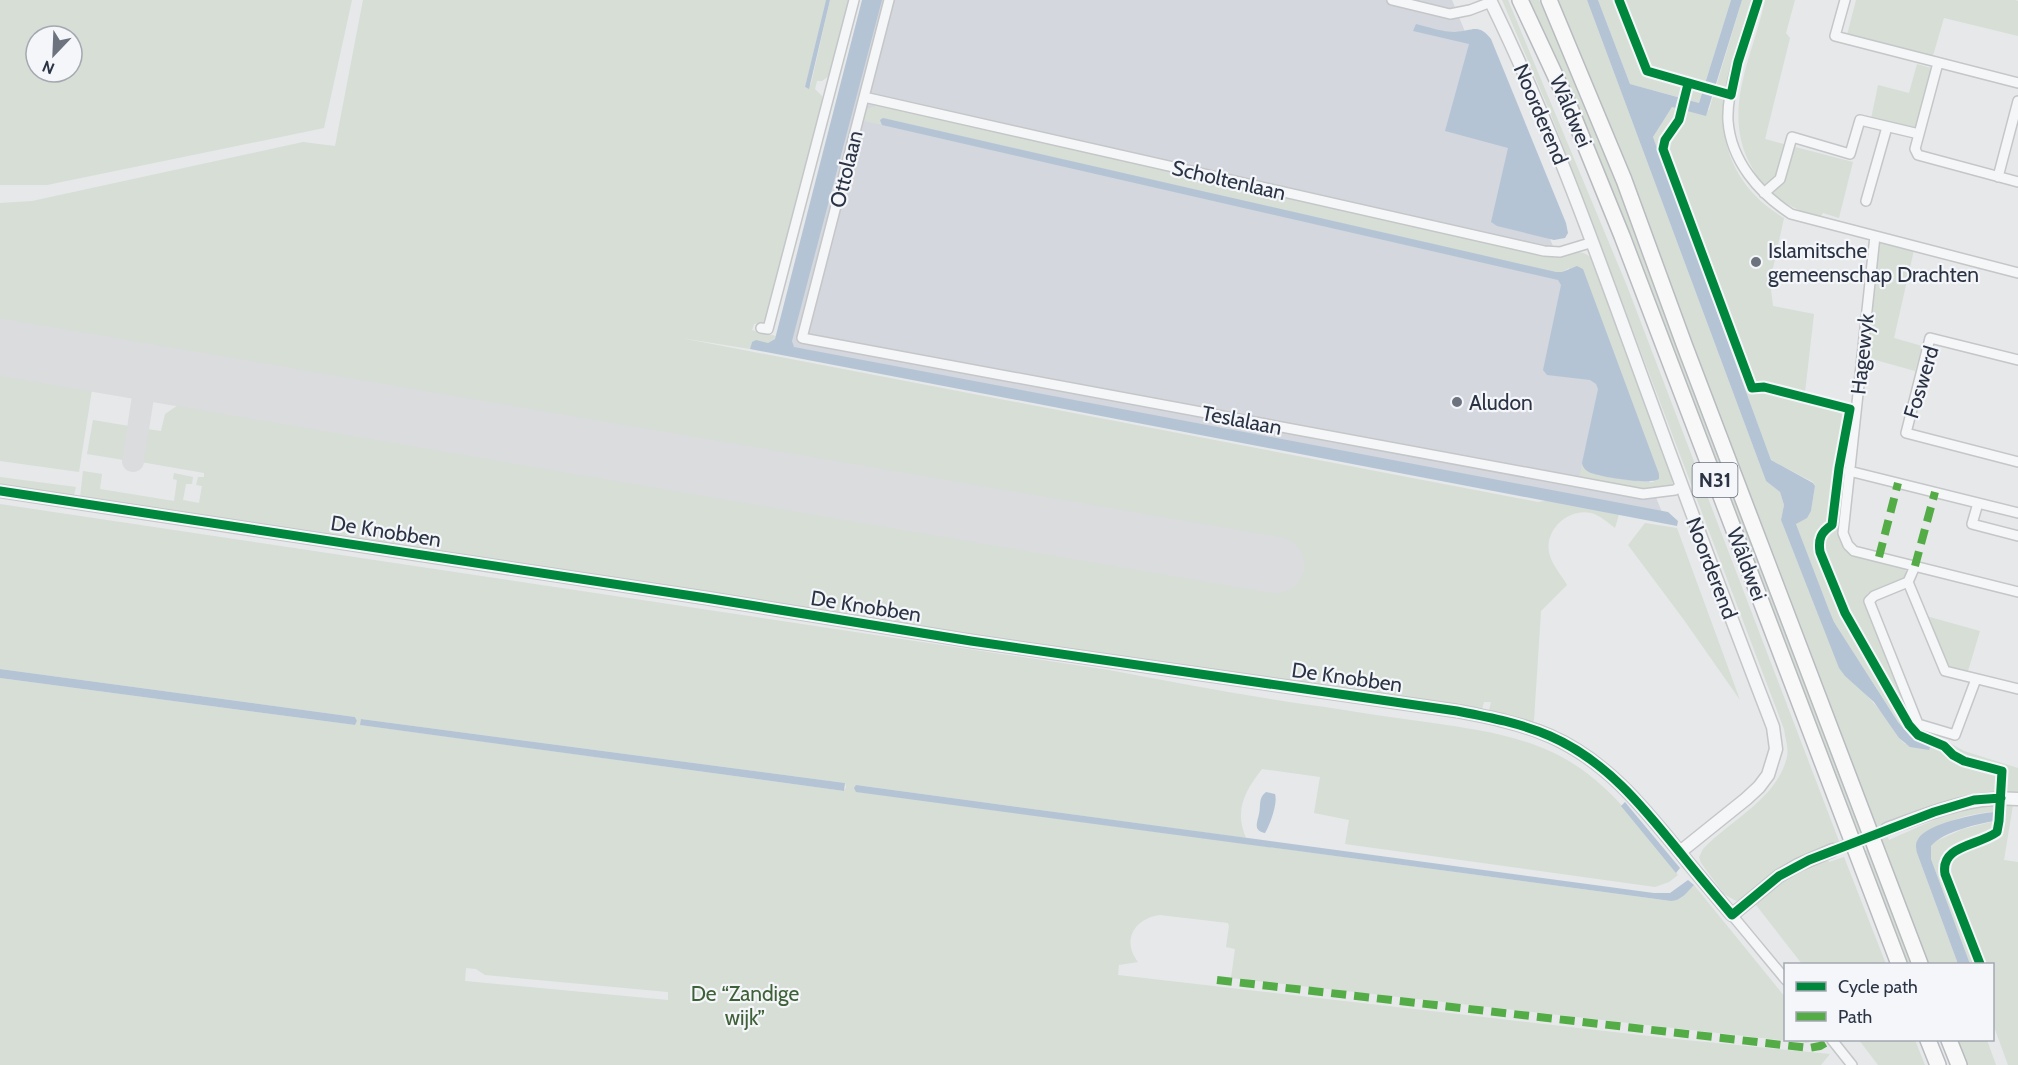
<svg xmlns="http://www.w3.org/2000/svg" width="2018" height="1065" font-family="Cabin,sans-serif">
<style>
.built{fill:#d4d7dd}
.green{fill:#d6ded6;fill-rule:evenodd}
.water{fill:#b4c4d5}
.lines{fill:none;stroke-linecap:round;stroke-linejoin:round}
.taxiway{stroke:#dadcde;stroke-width:22}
.runway{stroke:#dadcde;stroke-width:57}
.tertiary-tunnel{stroke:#c1c4c9;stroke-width:12;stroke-dasharray:12 6;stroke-linecap:butt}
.minor-casing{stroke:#c4c6c8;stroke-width:12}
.tertiary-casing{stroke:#c4c6c8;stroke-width:15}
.trunk-casing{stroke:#b8bbbf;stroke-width:18}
.minor{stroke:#f5f6f7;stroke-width:9}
.tertiary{stroke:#f5f6f7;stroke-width:12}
.trunk{stroke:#f8f8f8;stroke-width:15}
.quiet{stroke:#54ac47;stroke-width:8;stroke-dasharray:15 8;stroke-linecap:butt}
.cycleway-casing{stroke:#f4f6f9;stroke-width:13}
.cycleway{stroke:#00873e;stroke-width:9}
.poi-dot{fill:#6c737f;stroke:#f4f6f9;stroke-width:2}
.labels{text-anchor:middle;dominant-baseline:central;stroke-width:4.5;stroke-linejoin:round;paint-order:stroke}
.shield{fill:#f4f6f9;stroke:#676e7b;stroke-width:1.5}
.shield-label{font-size:20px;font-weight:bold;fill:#2b3445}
.street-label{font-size:21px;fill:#2b3445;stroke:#f4f6f9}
.poi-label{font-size:21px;fill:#2b3445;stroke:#f4f6f9;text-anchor:start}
.park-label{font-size:21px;fill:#3f6138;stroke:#f4f6f9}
</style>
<rect width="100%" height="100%" fill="#e6e8ea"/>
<path class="built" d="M871,0H1452L1664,517L780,348Z"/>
<path class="green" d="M0,0H352L324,128L47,185H0ZM36,36H72V72H36Z
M363,0H826L805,88L811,84L830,0H849L830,75L822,81H817L815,89L822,96L823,104L765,322L754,324L752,330L776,336L775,339L768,343L752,342L750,349L681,338L1538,502L1554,499L1620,511L1615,528C1608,523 1600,515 1591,513C1567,508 1542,532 1550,556C1553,566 1562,576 1567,585L1541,611L1534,720L1530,726L1488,715L1491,702H1484L1481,713L80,498L83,471L102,474L100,489L174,501L177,480L173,479L174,473L193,477L192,484H186L183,500L199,503L202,486L196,485L198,477H204V473L135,461L140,428L161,431L165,414L187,399L1274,582L1279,547L102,346L99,347V351L0,335V203L32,201L303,142L335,146Z
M1502,0H1508L1627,286L1839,841L1825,851L1829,862L1844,857L1886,964H1802L1749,896L1736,901L1724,894L1701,863L1699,857L1703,849C1730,820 1777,799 1787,757C1789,748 1785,738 1784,729L1550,112Z
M1524,0H1539L1579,84L1865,834L1857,837Z
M1555,0H1587L1766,481L1780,492L1784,505L1781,520L1798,563L1864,692L1885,716L1899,738L1905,744L1925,740L1910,736L1904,731L1834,622L1829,610L1796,524L1811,511L1815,486L1813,482L1771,460L1653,137L1672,107L1709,110L1742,0H1752C1743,31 1722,85 1723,116C1724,162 1746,195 1784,218L1770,282L1773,306L1814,314L1805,392L1855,405L1841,536L1859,556L1905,569L1907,575C1899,589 1881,587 1867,594L1868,611L1913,727L1948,742L1964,751L2018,768V796L1981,794L1965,798L1883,827L1889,840C1928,823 1969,801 2013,805L2004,860L2018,862V1065H2008L1993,1024L1992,964H1970L1931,859V846L1934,842L1963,829L1995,821L1994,812C1966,813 1939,823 1917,840V853L1958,964H1927Z
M1598,0H1731L1699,103L1630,84Z
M1765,0H1795L1786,33L1790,38L1765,139L1853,162L1839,218L1823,213L1819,219C1803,212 1787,205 1773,195C1763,187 1755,173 1749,162C1722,107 1754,54 1765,0Z
M1856,0H2015L2018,1V36L1944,18L1932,59L1847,35Z
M1917,64L1931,68L1915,130L1871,119L1878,85L1909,93Z
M878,105L1544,255C1560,257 1578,246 1590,257L1673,476L1672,482L1675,490L1640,491L1579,479L1582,463C1583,468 1586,471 1591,473C1604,478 1640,483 1654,482L1569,268L1562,272H1556L884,118L880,120L882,125L863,121L866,109Z
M1878,241L1914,250L1894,338L1922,346L1915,371L1865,357Z
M0,361L94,377L79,472L0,461Z
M93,420L135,427L130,461L87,454Z
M0,477L76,487L74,495L69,499L0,489Z
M0,504L1109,670C1181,684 1252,697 1325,707C1361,713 1397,718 1433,723C1481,730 1530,737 1572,763C1616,790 1647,836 1678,875L1669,882L1655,887L1345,844L1349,820L1314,813L1320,777L1262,769C1245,791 1234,810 1246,838L856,785L994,810L1671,901L1681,898L1694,885L1785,997L1786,1040H1818L1806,1043L1231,978L1235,949L1226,947L1229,926L1228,923L1160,915C1135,918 1121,940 1138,962L1119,965L1118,975L1675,1039L1830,1054L1821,1065H0V678L355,725L357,721L355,717L0,669ZM361,719L845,783L846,787L844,791L361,725ZM466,968L476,969L485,975L668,992V1000L465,981Z
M1645,523L1677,528L1740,700L1684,620L1628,545Z
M1919,614L1980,631L1968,671L1939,664Z
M1870,848L1914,964H1906L1863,852Z
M1859,1040H1915L1925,1065H1878Z
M1955,1040H1987L1996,1065H1965Z"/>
<path class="water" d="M826,0H830L809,89L805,87Z
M862,0H882L792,341L794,347L1668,512L1678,521L1677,526L750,349L752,342L756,340L768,343L775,339Z
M1587,0H1598L1630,84L1699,103L1731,0H1742L1706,116L1672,107L1653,137L1771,460L1813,483L1815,486L1811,511L1807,518L1796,524L1829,610L1834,622L1898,722L1910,736L1930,742L1931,745L1929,750L1910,747L1899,738L1874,702L1845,676L1839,668L1781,520L1784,505L1780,492L1766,481Z
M1416,24C1428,27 1443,32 1455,32C1473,31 1478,23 1491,39L1566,223L1568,233L1565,238L1554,240L1497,226L1491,222L1508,148L1445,131L1469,44L1413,31Z
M883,118L1556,272H1562L1577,266L1583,269L1659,474V479C1648,485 1603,477 1591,473C1586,471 1583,468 1582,463L1598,389L1596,384L1590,380L1547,375L1543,370L1561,285L1558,280L882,125L880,120Z
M0,669L355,717L357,721L355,725L0,678Z
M361,719L845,783L844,791L360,725Z
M856,785L1654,893H1670L1688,880L1694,885C1687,892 1681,901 1671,901L856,792L854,788Z
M1266,792L1275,794C1278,803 1270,825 1265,833C1253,831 1257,823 1259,814C1261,805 1258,798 1266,792Z
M1625,802L1680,868L1676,873L1621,806Z
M1994,812L1995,821C1976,824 1943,832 1931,846V859L1970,964H1958L1917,853C1916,847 1915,844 1918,839C1928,823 1976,814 1994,812Z"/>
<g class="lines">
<path class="taxiway" d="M133,461L147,371"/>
<path class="runway" d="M0,347L1276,565"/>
<path class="tertiary-tunnel" d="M1833,850L1887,829"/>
<defs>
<path id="minor" d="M889,0L802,338L1643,494L1675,490L1681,485
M1392,0L1450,14L1470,10L1491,2
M1758,0C1747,33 1726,88 1728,121C1731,161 1759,193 1791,214L2018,273
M1845,0L1835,36L2018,83
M1938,63L1915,149L1918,155L2018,182
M864,97L1544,251L1560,252L1593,242
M1998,177L2018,101
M1764,193L1780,179L1792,137L1850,154L1860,120L1919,134
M1866,201L1887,127
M1875,236L1843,533L1848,545L1854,551L2018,592
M761,328L768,329L854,0
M2018,360L1930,338L1906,433L2018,462
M1849,471L2018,513
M1978,503L1972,524L2018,536
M1915,566L1908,582L1874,596L1869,601L1918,724L1955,735L1976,679
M1908,582L1945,671L2018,689
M1732,915L1786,980
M1832,1040L1852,1065"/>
<path id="tertiary" d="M1490,0C1551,124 1597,254 1644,383C1686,498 1729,613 1773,727L1776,749L1768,775L1759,787L1746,799L1680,852
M0,491L706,598L971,641L1457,711C1488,717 1520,723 1550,736C1607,761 1644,808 1682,855C1698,875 1715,895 1732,915L1779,876L1798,865L1833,850
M1887,829C1930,813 1972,795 2018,799"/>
<path id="trunk" d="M1520,0L1568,103L1622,236L1899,964
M1549,0L1624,180L1684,344L1920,964
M1928,1040L1938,1065
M1949,1040L1959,1065"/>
</defs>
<use href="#minor" class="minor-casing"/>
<use href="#tertiary" class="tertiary-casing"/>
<use href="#trunk" class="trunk-casing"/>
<use href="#minor" class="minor"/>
<use href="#tertiary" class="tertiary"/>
<use href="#trunk" class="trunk"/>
<path class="quiet" d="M1879,557L1898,483
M1915,566L1935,492
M1217,980L1809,1048L1820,1046L1830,1040"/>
<defs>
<path id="cycleway" d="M1619,0L1647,71L1731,95L1738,62L1758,0
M1688,84L1679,120L1665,140L1663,149L1752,388L1764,387L1850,409L1839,468L1832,525C1821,532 1818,539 1820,552L1845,613L1909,725L1918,735L1944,746L1953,755L1964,761L2002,771L1999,821L1997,832C1978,846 1940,845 1945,874L1980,964
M0,491L706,598L971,641L1457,711C1488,717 1520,723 1550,736C1607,761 1644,808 1682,855C1698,875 1715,895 1732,915L1779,876L1809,860L1934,812L1974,800L2001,798"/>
</defs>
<use href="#cycleway" class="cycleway-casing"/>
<use href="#cycleway" class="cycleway"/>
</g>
<g class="poi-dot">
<circle cx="1756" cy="262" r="6"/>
<circle cx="1457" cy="402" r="6"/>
</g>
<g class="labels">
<rect class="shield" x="1692.5" y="463" width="45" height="34" rx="4.5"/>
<g class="shield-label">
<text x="1715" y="480">N31</text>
</g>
<g class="street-label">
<text transform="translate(1571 111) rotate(67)">Wâldwei</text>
<text transform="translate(1541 114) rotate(67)">Noorderend</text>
<text transform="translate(846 169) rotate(-76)">Ottolaan</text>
<text transform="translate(1229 180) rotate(13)">Scholtenlaan</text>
<text transform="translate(1862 354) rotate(-84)">Hagewyk</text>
<text transform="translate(1921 382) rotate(-73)">Foswerd</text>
<text transform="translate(1242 420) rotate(11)">Teslalaan</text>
<text transform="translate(386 531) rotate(9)">De Knobben</text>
<text transform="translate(1747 564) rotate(69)">Wâldwei</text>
<text transform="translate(1712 568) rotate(69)">Noorderend</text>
<text transform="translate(866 606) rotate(9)">De Knobben</text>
<text transform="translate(1347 677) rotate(8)">De Knobben</text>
</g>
<g class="poi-label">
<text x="1768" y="250">Islamitsche<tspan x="1768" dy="24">gemeenschap Drachten</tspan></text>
<text x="1469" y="402">Aludon</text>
</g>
<g class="park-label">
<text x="745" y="993">De “Zandige<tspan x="745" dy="24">wijk”</tspan></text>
</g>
</g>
<rect x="1784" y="963" width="210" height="78" fill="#f4f6f9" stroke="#a4a8b1" stroke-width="1.5"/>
<rect x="1796" y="982" width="30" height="9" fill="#00873e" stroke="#a4a8b1" stroke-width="1.5"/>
<text x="1838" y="993" font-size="18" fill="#2b3445">Cycle path</text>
<rect x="1796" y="1012" width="30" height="9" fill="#54ac47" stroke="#a4a8b1" stroke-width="1.5"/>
<text x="1838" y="1023" font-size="18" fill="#2b3445">Path</text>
<g transform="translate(54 54) rotate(203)"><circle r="28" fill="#f4f6f9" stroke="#a4a8b1" stroke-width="1.5"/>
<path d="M0-4.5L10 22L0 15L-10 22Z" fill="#6c737f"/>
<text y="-9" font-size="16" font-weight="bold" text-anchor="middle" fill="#2b3445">N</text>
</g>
</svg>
